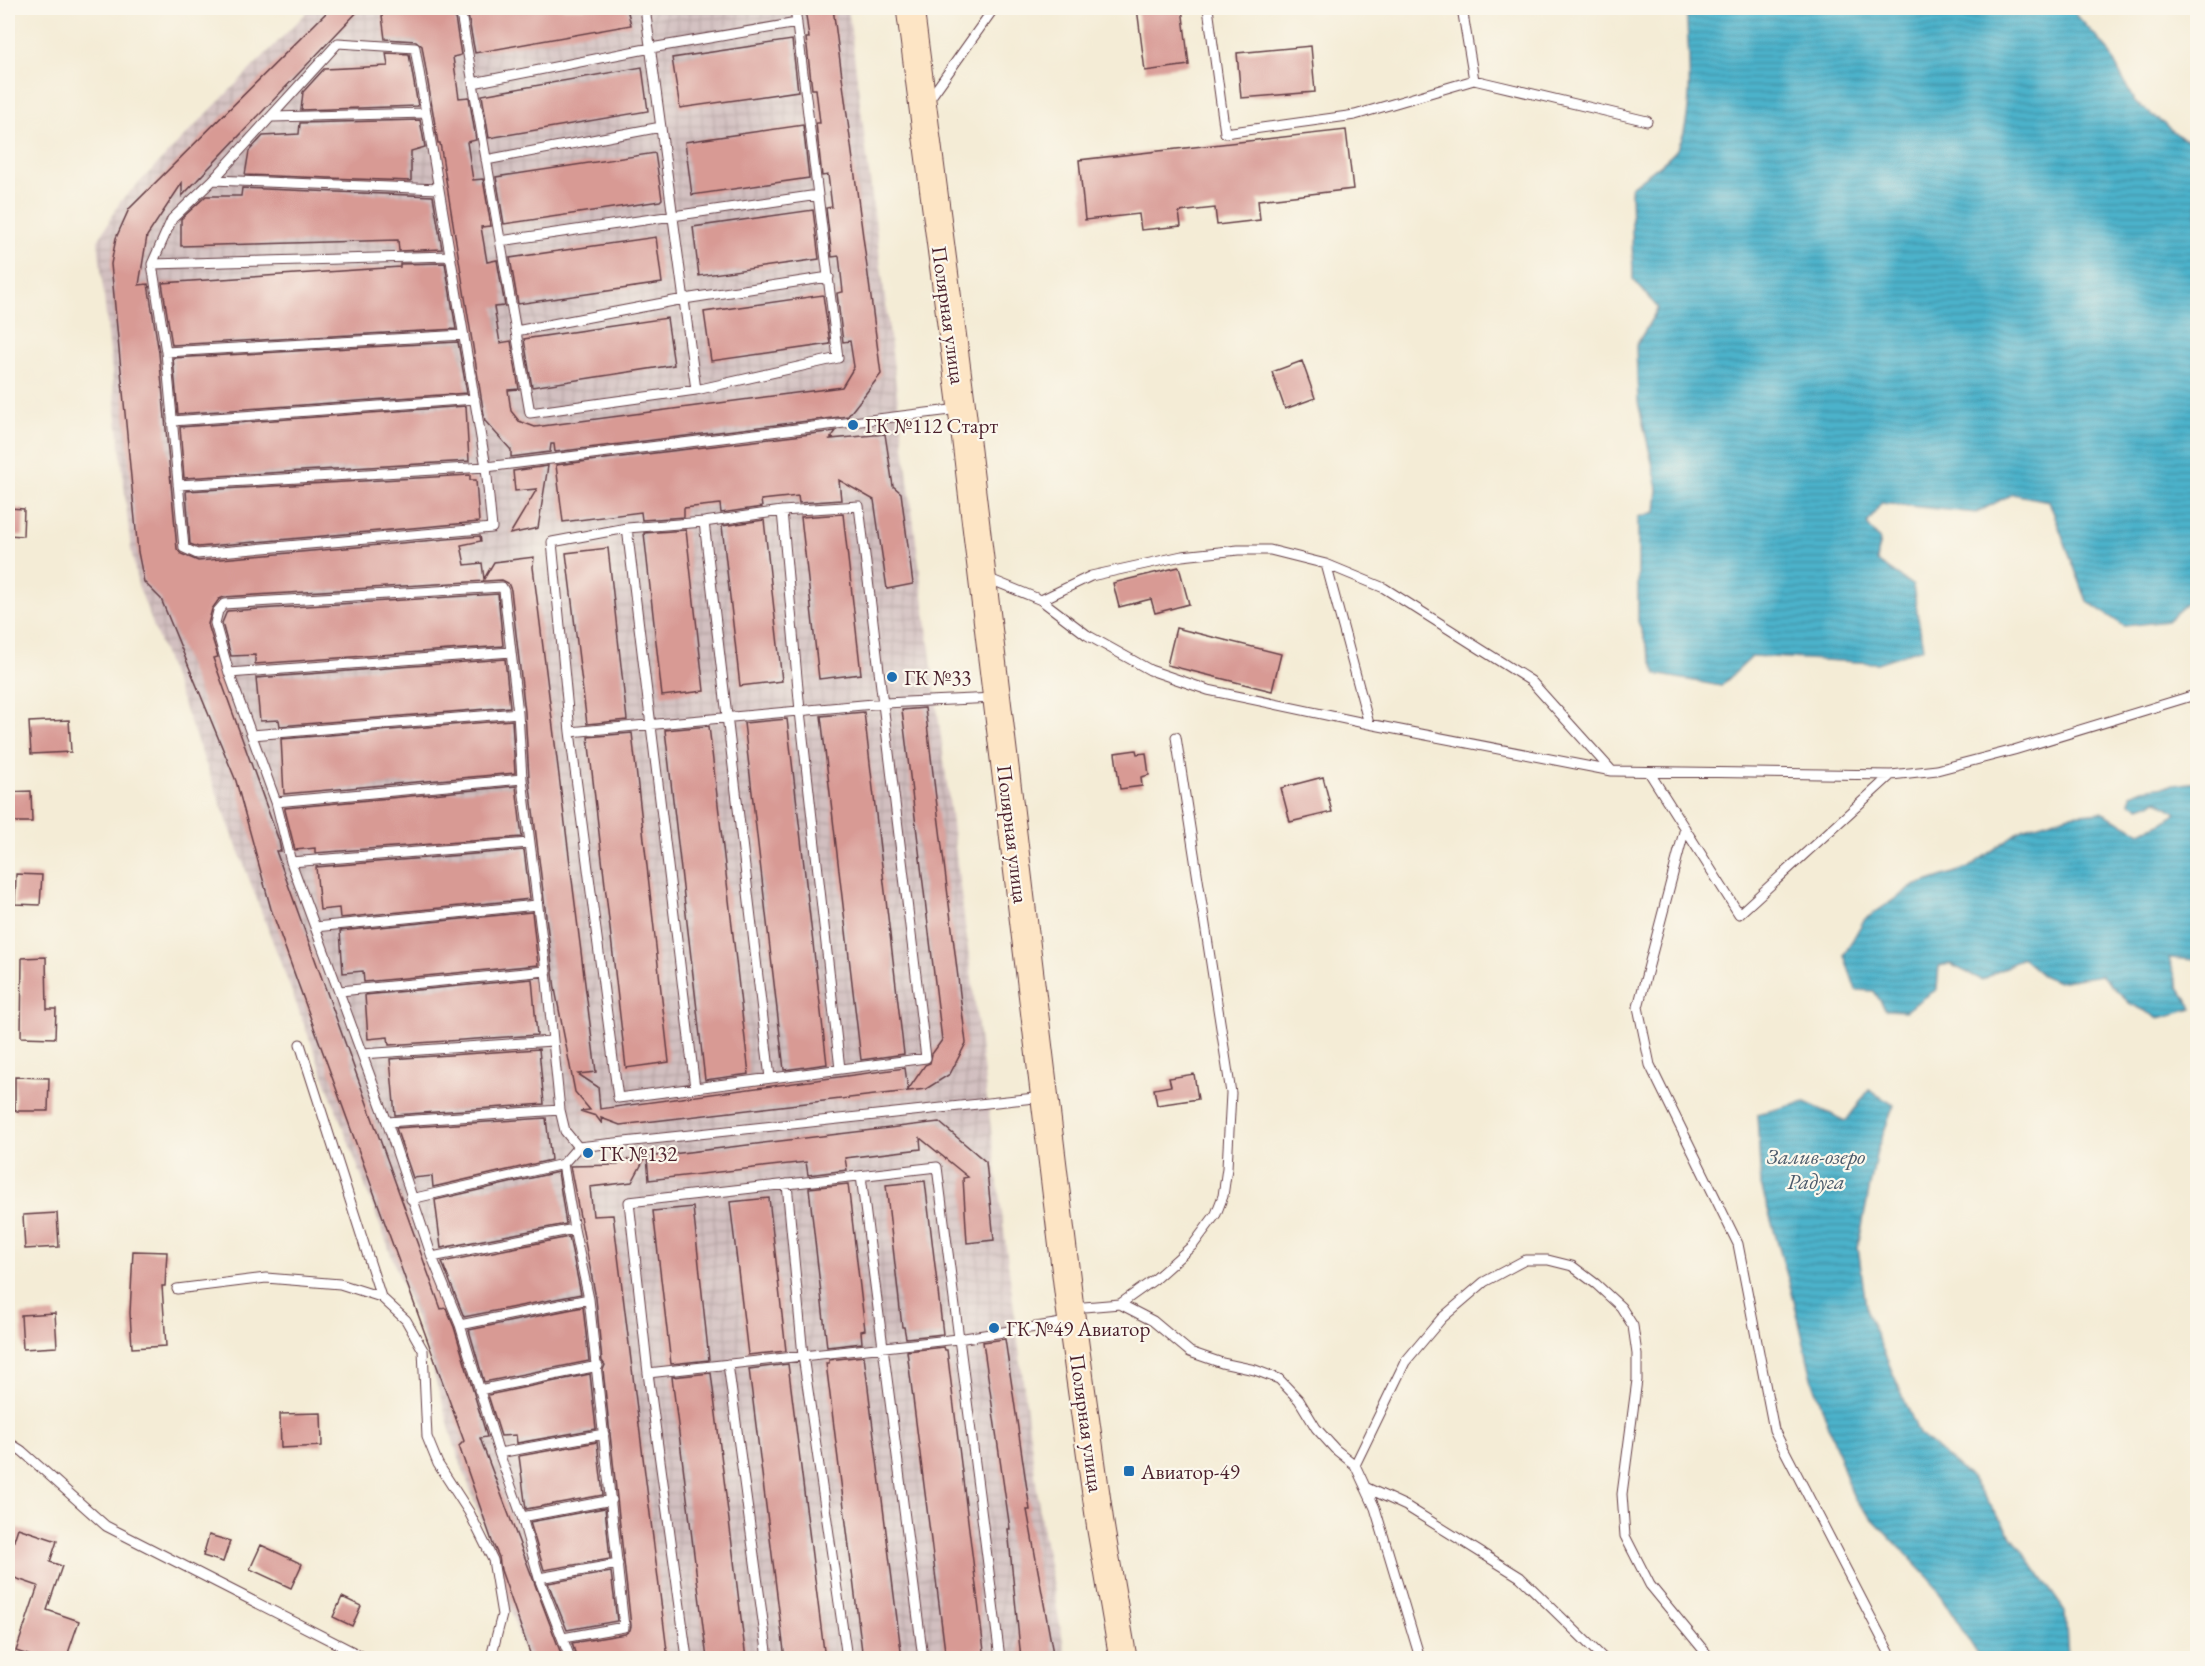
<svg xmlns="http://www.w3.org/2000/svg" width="2205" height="1666" font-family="'EB Garamond',serif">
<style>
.industrial{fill:url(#industrial-grid)}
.water{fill:url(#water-rules);stroke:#4b687b;stroke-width:1.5}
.building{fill:#d89a94}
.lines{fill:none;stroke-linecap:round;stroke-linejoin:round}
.service-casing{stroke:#643e45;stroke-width:11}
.secondary-casing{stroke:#643e45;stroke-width:29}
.service{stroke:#fff;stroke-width:9}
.secondary{stroke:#fde5c5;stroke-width:27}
.poi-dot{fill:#1f6fb2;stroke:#fbf7ec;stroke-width:2}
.labels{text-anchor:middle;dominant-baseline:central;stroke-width:4.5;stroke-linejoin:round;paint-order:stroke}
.street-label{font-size:21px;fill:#4a1f2b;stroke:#fbf7ec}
.poi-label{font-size:21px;fill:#4a1f2b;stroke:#fbf7ec;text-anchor:start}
.water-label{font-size:22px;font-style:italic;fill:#4b5a6b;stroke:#fbf7ec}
</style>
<defs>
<pattern id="industrial-grid" width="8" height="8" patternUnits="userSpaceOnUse" patternTransform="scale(1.5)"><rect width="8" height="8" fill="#d2bfc0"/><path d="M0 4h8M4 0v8" fill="none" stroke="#b6a4a5"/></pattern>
<pattern id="water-rules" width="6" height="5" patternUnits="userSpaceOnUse" patternTransform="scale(1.5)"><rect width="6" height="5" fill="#4cb2cb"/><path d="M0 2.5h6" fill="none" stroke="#4190a5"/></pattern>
</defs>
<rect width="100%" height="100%" fill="#fbf7ec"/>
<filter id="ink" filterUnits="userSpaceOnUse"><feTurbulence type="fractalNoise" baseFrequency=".0167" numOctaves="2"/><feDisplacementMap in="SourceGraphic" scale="12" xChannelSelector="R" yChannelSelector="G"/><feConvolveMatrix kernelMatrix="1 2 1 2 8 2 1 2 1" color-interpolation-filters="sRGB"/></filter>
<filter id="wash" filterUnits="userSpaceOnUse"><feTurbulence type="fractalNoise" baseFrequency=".008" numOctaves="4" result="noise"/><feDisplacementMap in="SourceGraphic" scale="24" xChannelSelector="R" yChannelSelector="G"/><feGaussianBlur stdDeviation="1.35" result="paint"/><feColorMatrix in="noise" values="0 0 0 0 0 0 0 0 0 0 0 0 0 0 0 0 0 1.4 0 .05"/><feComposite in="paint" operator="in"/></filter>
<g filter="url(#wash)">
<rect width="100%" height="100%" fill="#f4ecd6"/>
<path class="industrial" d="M311,8H848L1041,1521L1066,1658H526L495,1559L455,1447L426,1347L138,585L131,550L98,241L120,202Z"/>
<path class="water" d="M1686,8H2070L2108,50L2134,101L2182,138L2197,145V594L2167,621L2124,626L2087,601L2049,501L2012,494L1976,513L1881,503L1867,524L1880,541L1877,561L1913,586L1923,648L1877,663L1753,656L1721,686L1656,674L1638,621V517L1656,512L1658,488L1638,402L1636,346L1658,308L1633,279L1631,187C1642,178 1670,160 1677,149C1696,118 1688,44 1686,8Z
M2197,782V960L2169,958L2179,988L2193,1009L2159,1018L2129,1003L2101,975L2058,982L2042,975L2022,958L1982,980L1950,964L1939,966L1937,989L1905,1011L1886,1010L1874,991L1856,990L1844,955L1864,920L1914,886L1968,868L2022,829L2070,815L2101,812L2140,832L2165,822L2176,813L2157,800L2140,807L2130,803L2131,794L2143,789Z
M1869,1090L1894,1105L1877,1150L1858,1247L1867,1313L1919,1434L1971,1478L2065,1611L2068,1658H1980L1930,1579L1854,1499L1812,1378L1793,1296L1761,1185L1757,1114L1805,1102L1846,1121Z"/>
<g id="blocks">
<path class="building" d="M331,8H361L182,196V183L147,236L139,285L148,284L159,353L177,549L181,554L198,561L480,536L481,541L461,545L465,565L482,563L484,579L494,562L534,557L533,567L596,1072L578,1074L598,1087L600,1109L905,1068L908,1090L925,1065L930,1063L932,1054L942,1040L902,710L925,708L966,1043L950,1074L926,1089L620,1125L601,1118L602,1124L596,1116L580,1111L590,1110L575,1092L555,989L529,778L525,712L511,590L508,583L502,580L224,597L219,599L212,609L208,624L218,657L213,658L279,841L281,851H276L441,1309L446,1308L454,1327L487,1437L480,1438L563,1659H532L501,1570L499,1557L493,1544L459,1446L464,1441L271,909L236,781L161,599L144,582L138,552L111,264L116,238L129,209Z
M381,8H444L445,13L454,12L461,55L453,57L459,98L469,97L476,140L467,142L473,180L483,179L491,226L481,227L487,262L497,260L505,306L494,307L500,343L511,341L519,389L508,390L511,411L519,421L535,427L842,387L854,367L850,341L843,342L837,293L843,292L839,256L832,257L826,208L832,207L828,175L822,176L816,123H820L816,89H812L806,38H809L805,8H833L881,374L848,416L555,452L554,444H551L550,452L511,457V450L485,421L440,143H438L422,46L416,41L385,39Z
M479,8H627L631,25L475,53L467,10Z
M1137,8H1182L1189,65L1145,71Z
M792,40L798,91L680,108L672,58Z
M1311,46L1315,92L1241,98L1237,53Z
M386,53L409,54L418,106L301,110L303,92L324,69L388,66Z
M642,67L648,111L489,138L482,95Z
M420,120L425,147L411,151V181L245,175L249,151L263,136L299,134L300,123Z
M803,125L809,178L692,195L685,142Z
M1346,130L1353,189L1258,200L1260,220L1217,225L1215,208L1179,212L1181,226L1141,230L1139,214L1085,220L1079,160Z
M655,153L662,199L660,201L504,224L496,177Z
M242,188L433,196L442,249L399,251L398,240L181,246V219L206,196H241Z
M813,210L819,259L699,276L693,227Z
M656,237L662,283L518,304L510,258Z
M445,263L456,329L172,345L162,283L400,267V264Z
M823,295L830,344L711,361L704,312Z
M667,318L674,365L532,387L524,339Z
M458,342L467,393L178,414L173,358Z
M1302,361L1315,398L1285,409L1272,372Z
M466,406L469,461L184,478L180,427Z
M836,431L830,439L885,434L893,486L901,493L913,584L887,589L874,500L839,480L841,500L799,503L798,496L761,500L762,507L721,513L720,504L684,508V517L642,520L641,512L563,522L556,465Z
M548,466L538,528L510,534L537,489L515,491L513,471Z
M470,475V480H476L479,522L198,547L190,544L186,491Z
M8,508L24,509L23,536L8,535Z
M843,514L861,674L819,679L801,517Z
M764,520L782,681L740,686L722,526Z
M686,530L704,691L662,696L644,533Z
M608,548L627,720L587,724L566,553Z
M1179,567L1189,604L1155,613L1151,599L1119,607L1113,583Z
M498,594L503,646L255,664V655L231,656L222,623L227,611Z
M1176,628L1281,654L1272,691L1167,665Z
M505,659L510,707L280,726L279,720L260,721L256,678Z
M864,712L904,1054L861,1060L821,716Z
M787,719L827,1064L784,1070L744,723Z
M69,720L71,752L31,754L29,722Z
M512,720L515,773L284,794L281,739Z
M709,726L749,1074L705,1080L665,730Z
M632,733L669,1062L626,1068L588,737Z
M1136,750L1137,754L1146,753L1149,775L1141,777L1142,786L1120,789L1115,753Z
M1323,777L1332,812L1290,822L1281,788Z
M516,786L522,837L315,853V848L295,850L285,810V808Z
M31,791L32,822H8V792Z
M524,850L530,899L340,918L339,908L320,910L316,867Z
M16,874L42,875L40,905L15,904Z
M532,912L538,965L364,982L363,971L343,973L340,931Z
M46,957L47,1009H56L55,1038L21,1037L22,958Z
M532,979L537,1035L389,1045L388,1037L368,1039L365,995Z
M539,1049L544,1104L395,1115L390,1059Z
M1194,1074L1198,1099L1157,1105L1154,1089L1171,1086L1169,1078Z
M15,1077L49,1078L48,1111H15Z
M546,1118L551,1160L433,1187L432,1176L413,1178L396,1128Z
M939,1122L986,1162L994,1240L967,1243L963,1178L968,1177L920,1138L921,1149L845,1158L847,1170L808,1175L806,1162L649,1180L647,1157Z
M645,1158L632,1182L590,1187L593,1216L613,1215L668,1659H577L572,1643L625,1634L630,1630L631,1626L603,1370L605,1365L602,1361L596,1298L570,1166L618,1165L622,1160Z
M558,1172L566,1224L441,1248L435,1200Z
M925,1181L943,1334L906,1338L904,1327H902L886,1185Z
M848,1184L865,1330L861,1331L862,1343L827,1347L809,1188Z
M769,1198L786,1351L748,1355L730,1202Z
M693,1207L709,1360L671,1364L653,1211Z
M57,1213L59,1247L25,1249L23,1215Z
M569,1237L581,1294L464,1317L442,1262Z
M133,1251L167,1252L165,1286H162L166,1346L132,1348L130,1313Z
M583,1307L589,1361L484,1382L469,1330Z
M55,1313L57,1347L23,1349L21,1315Z
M1005,1339L1030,1510H1027L1054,1659H1021L1008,1529H1010L983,1342Z
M944,1347L945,1350H947L985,1659H946L907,1351Z
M864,1356L902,1659H863L826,1363H829V1360Z
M788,1364L825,1659H785L749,1369Z
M711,1373L746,1659H707L672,1377Z
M590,1374L596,1429L517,1443L516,1435L501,1436L488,1395Z
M321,1413L322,1446L281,1448L280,1414Z
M597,1442L603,1495L526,1509L519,1456Z
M605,1508L610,1559L544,1570L530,1522Z
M18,1528L57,1541L50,1562L62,1566L47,1610L79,1621L66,1659H40L16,1651L38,1586L9,1576L14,1561L8,1559Z
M209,1535L230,1541L223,1562L203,1556Z
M261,1545L302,1564L291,1588L250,1569Z
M611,1572L617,1621L567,1630L548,1583Z
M342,1597L361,1606L352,1626L333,1617Z"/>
</g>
</g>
<g filter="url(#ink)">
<use href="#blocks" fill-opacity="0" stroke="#643e45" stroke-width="1.5"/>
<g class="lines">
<defs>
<path id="service" d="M460,8L530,413L696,390L838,358L795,8
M645,8L696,390
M1208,8L1225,133L1355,115L1474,80
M1462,8L1474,80L1647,121
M338,43L415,48L486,467L492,528L197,554L184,548L166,352L152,264L172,219L213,180Z
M473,83L651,48L797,23
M928,101L994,8
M273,117L426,113
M486,160L661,127
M213,180L439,189
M500,241L818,195
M152,264L450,256
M516,331L684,299L829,277
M166,352L464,335
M172,421L475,399
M178,485L486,467L959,409
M859,506L926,1058L618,1098L570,732L552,542L627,528L704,522L782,511Z
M782,511L800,711L840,1069
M704,522L770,1078
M627,528L695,1088
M1326,564L1369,724
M987,578L1041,600L1087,635L1150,670L1208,690L1369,724L1612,771L1891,775L1937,770L2014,750L2198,694
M1041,600L1091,576L1182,556L1238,550H1270L1326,564L1384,588L1531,681L1612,771
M229,673L511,652
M570,732L884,703L995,698
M252,735L518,713
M1649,772L1739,914L1891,775
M276,802L522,779
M1685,828L1638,1007L1650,1065L1738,1244L1774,1430L1892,1658
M291,862L529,843
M315,927L537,905
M340,991L546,971
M300,1044L381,1297
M362,1054L552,1041
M387,1122L560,1110
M861,1176L923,1658
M787,1184L803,1356L847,1658
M411,1199L563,1164
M432,1257L574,1229
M177,1289L266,1278L340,1284L381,1297L406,1320L423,1350L427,1437L438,1464L469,1512L493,1560L502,1615L491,1657L487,1658
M1120,1304L1155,1279L1193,1245L1216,1214L1223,1196L1227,1168L1231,1093L1176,737
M1072,1308L1120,1304L1153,1321L1190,1352L1222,1363L1255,1370L1279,1379L1299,1400L1316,1428L1335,1449L1355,1465L1375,1508L1420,1658
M460,1325L589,1299
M728,1364L768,1658
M648,1373L958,1339L1068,1322
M479,1390L598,1366
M8,1442L22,1451L106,1526L365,1658
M499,1453L604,1434
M1355,1465L1405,1362L1442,1318L1484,1282L1525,1260H1548L1572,1266L1596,1284L1621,1307L1633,1326L1637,1354V1380L1622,1494L1625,1536L1650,1585L1710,1658
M1365,1487L1406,1506L1520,1577L1603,1658
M522,1517L612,1500
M539,1578L618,1564
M563,1638L624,1627L589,1299L574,1229L563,1164L578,1147
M570,1658L539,1578L522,1517L499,1453L460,1325L432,1257L387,1122L291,862L276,802L229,673L215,623L218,611L224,604L502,587L504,591L518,713L522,779L546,971L560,1110L565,1131L578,1147L1044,1097
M687,1658L648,1373L629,1202L937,1167L1000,1658"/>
<path id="secondary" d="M910,8L962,409L1070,1308L1101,1530L1123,1658"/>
</defs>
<use href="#service" class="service-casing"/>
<use href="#secondary" class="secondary-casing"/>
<use href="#service" class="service"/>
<use href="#secondary" class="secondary"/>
</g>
</g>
<g class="poi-dot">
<circle cx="853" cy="425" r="6"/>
<circle cx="892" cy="677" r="6"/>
<circle cx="588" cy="1153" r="6"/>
<circle cx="994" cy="1328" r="6"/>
<rect x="1123" y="1465" width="12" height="12" rx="3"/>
</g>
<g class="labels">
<g class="street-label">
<text transform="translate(949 315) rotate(82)">Полярная улица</text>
<text transform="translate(1013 834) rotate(83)">Полярная улица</text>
<text transform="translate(1087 1423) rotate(82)">Полярная улица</text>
</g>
<g class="poi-label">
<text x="865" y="425">ГК №112 Старт</text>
<text x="904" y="677">ГК №33</text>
<text x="600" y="1153">ГК №132</text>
<text x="1006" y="1328">ГК №49 Авиатор</text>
<text x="1141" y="1471">Авиатор-49</text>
</g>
<g class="water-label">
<text x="1816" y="1156">Залив-озеро<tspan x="1816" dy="25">Радуга</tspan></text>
</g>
</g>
<rect width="2205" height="1666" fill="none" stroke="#fbf7ec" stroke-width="30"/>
</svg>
